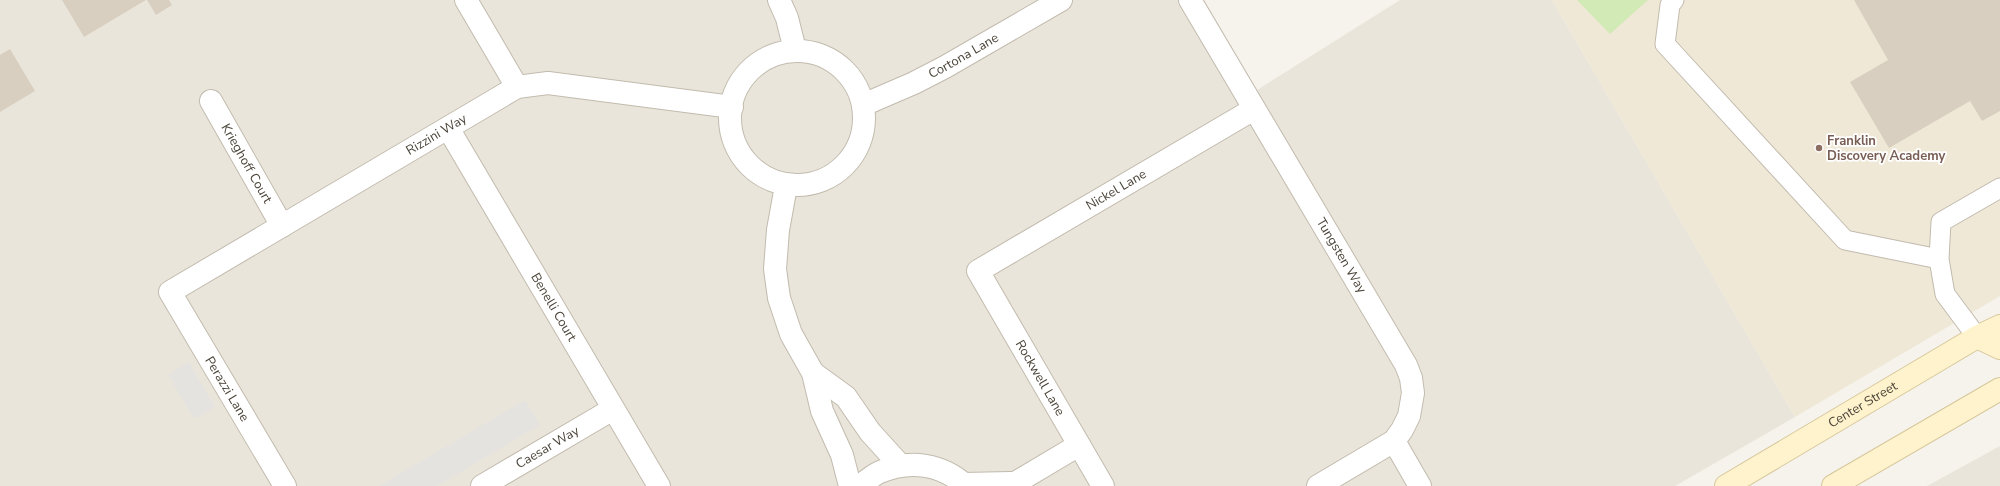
<svg xmlns="http://www.w3.org/2000/svg" width="2000" height="486" font-family="'Nunito Sans',sans-serif">
<style>
.residential{fill:#eae5da}
.education{fill:#efe8d6}
.green{fill:#d2eab5}
.parking{fill:#e5e3e0}
.building{fill:#d8cfc1}
.lines{fill:none;stroke-linecap:round;stroke-linejoin:round}
.service-casing{stroke:#c2bbae;stroke-width:21}
.minor-casing{stroke:#c2bbae;stroke-width:24}
.tertiary-casing{stroke:#c2bbae;stroke-width:24}
.secondary-casing{stroke:#d6c79b;stroke-width:24}
.service{stroke:#fff;stroke-width:19}
.minor{stroke:#fff;stroke-width:22}
.tertiary{stroke:#fff;stroke-width:22}
.secondary{stroke:#fff3cd;stroke-width:22}
.education-dot{fill:#8d6e63;stroke:#fff;stroke-width:1.5}
.labels{text-anchor:middle;dominant-baseline:central;stroke-width:3.5;stroke-linejoin:round;paint-order:stroke}
.street-label{font-size:13px;fill:#4b4439;stroke:#fff}
.education-label{font-size:13px;font-weight:bold;fill:#785e54;stroke:#fff;text-anchor:start}
</style>
<rect width="100%" height="100%" fill="#f6f3ec"/>
<path class="residential" d="M0,0H1204L1257,90L1400,0H1552L1795,417L1675,486H0Z
M2000,446V486H1927Z"/>
<path class="education" d="M1552,0H2000V296L1795,417Z"/>
<path class="green" d="M1577,0H1648L1610,34Z"/>
<path class="parking" d="M189,362L215,407L194,419L168,375Z
M525,400L540,425L437,486H379Z"/>
<path class="building" d="M62,0H146L84,37Z
M147,0H169L172,5L156,15Z
M1854,0H2000V111L1982,121L1970,101L1889,148L1850,82L1888,60Z
M10,49L35,91L0,112V55Z"/>
<g class="lines">
<defs>
<path id="service" d="M1674,0L1670,5L1665,44L1845,240L1939,259
M1977,337L1945,294L1939,259L1941,222L2000,188"/>
<g id="minor">
<path d="M466,0L517,87"/>
<path d="M779,0L787,18L795,50"/>
<path id="s1" d="M1190,0L1406,365L1411,378L1413,393L1409,416L1402,430L1394,441L1318,486"/>
<circle cx="797" cy="118" r="67"/>
<path id="s2" d="M211,101L282,226"/>
<path id="s3" d="M863,105L914,83L945,67L1061,0"/>
<path id="s4" d="M448,128L659,486"/>
<path d="M786,186L778,230L775,269L779,298L791,334L813,373L822,411L842,455L850,486"/>
<path d="M813,373L846,397L870,432L900,465"/>
<path d="M1394,441L1420,486"/>
<path d="M963,484L1011,483"/>
<path id="s5" d="M285,486L170,292L517,87L548,83L732,107"/>
<path id="s6" d="M482,486L613,409"/>
<path d="M1010,486L1079,445"/>
<path id="s7" d="M1103,486L978,271L1254,109"/>
</g>
<path id="tertiary" d="M860,486C866,481 873,475 880,472C910,459 942,464 966,486"/>
<g id="secondary">
<path d="M1977,337L2000,348"/>
<path id="s8" d="M1726,486L1977,337L2000,326"/>
<path d="M1833,486L2000,389"/>
</g>
</defs>
<use href="#service" class="service-casing"/>
<use href="#minor" class="minor-casing"/>
<use href="#tertiary" class="tertiary-casing"/>
<use href="#secondary" class="secondary-casing"/>
<use href="#service" class="service"/>
<use href="#minor" class="minor"/>
<use href="#tertiary" class="tertiary"/>
<use href="#secondary" class="secondary"/>
</g>
<circle class="education-dot" cx="1819" cy="148" r="4"/>
<g class="labels">
<g class="street-label">
<text stroke="none"><textPath href="#s3" startOffset="112">Cortona Lane</textPath></text>
<text stroke="none"><textPath href="#s5" startOffset="535">Rizzini Way</textPath></text>
<text stroke="none"><textPath href="#s2" startOffset="72">Krieghoff Court</textPath></text>
<text stroke="none"><textPath href="#s7" startOffset="409">Nickel Lane</textPath></text>
<text stroke="none"><textPath href="#s1" startOffset="297">Tungsten Way</textPath></text>
<text stroke="none"><textPath href="#s4" startOffset="208">Benelli Court</textPath></text>
<text transform="translate(1040 378) rotate(60)">Rockwell Lane</text>
<text transform="translate(227 389) rotate(59)">Perazzi Lane</text>
<text stroke="none"><textPath href="#s8" startOffset="159">Center Street</textPath></text>
<text stroke="none"><textPath href="#s6" startOffset="76">Caesar Way</textPath></text>
</g>
<g class="education-label">
<text x="1827" y="141">Franklin<tspan x="1827" dy="15">Discovery Academy</tspan></text>
</g>
</g>
</svg>
